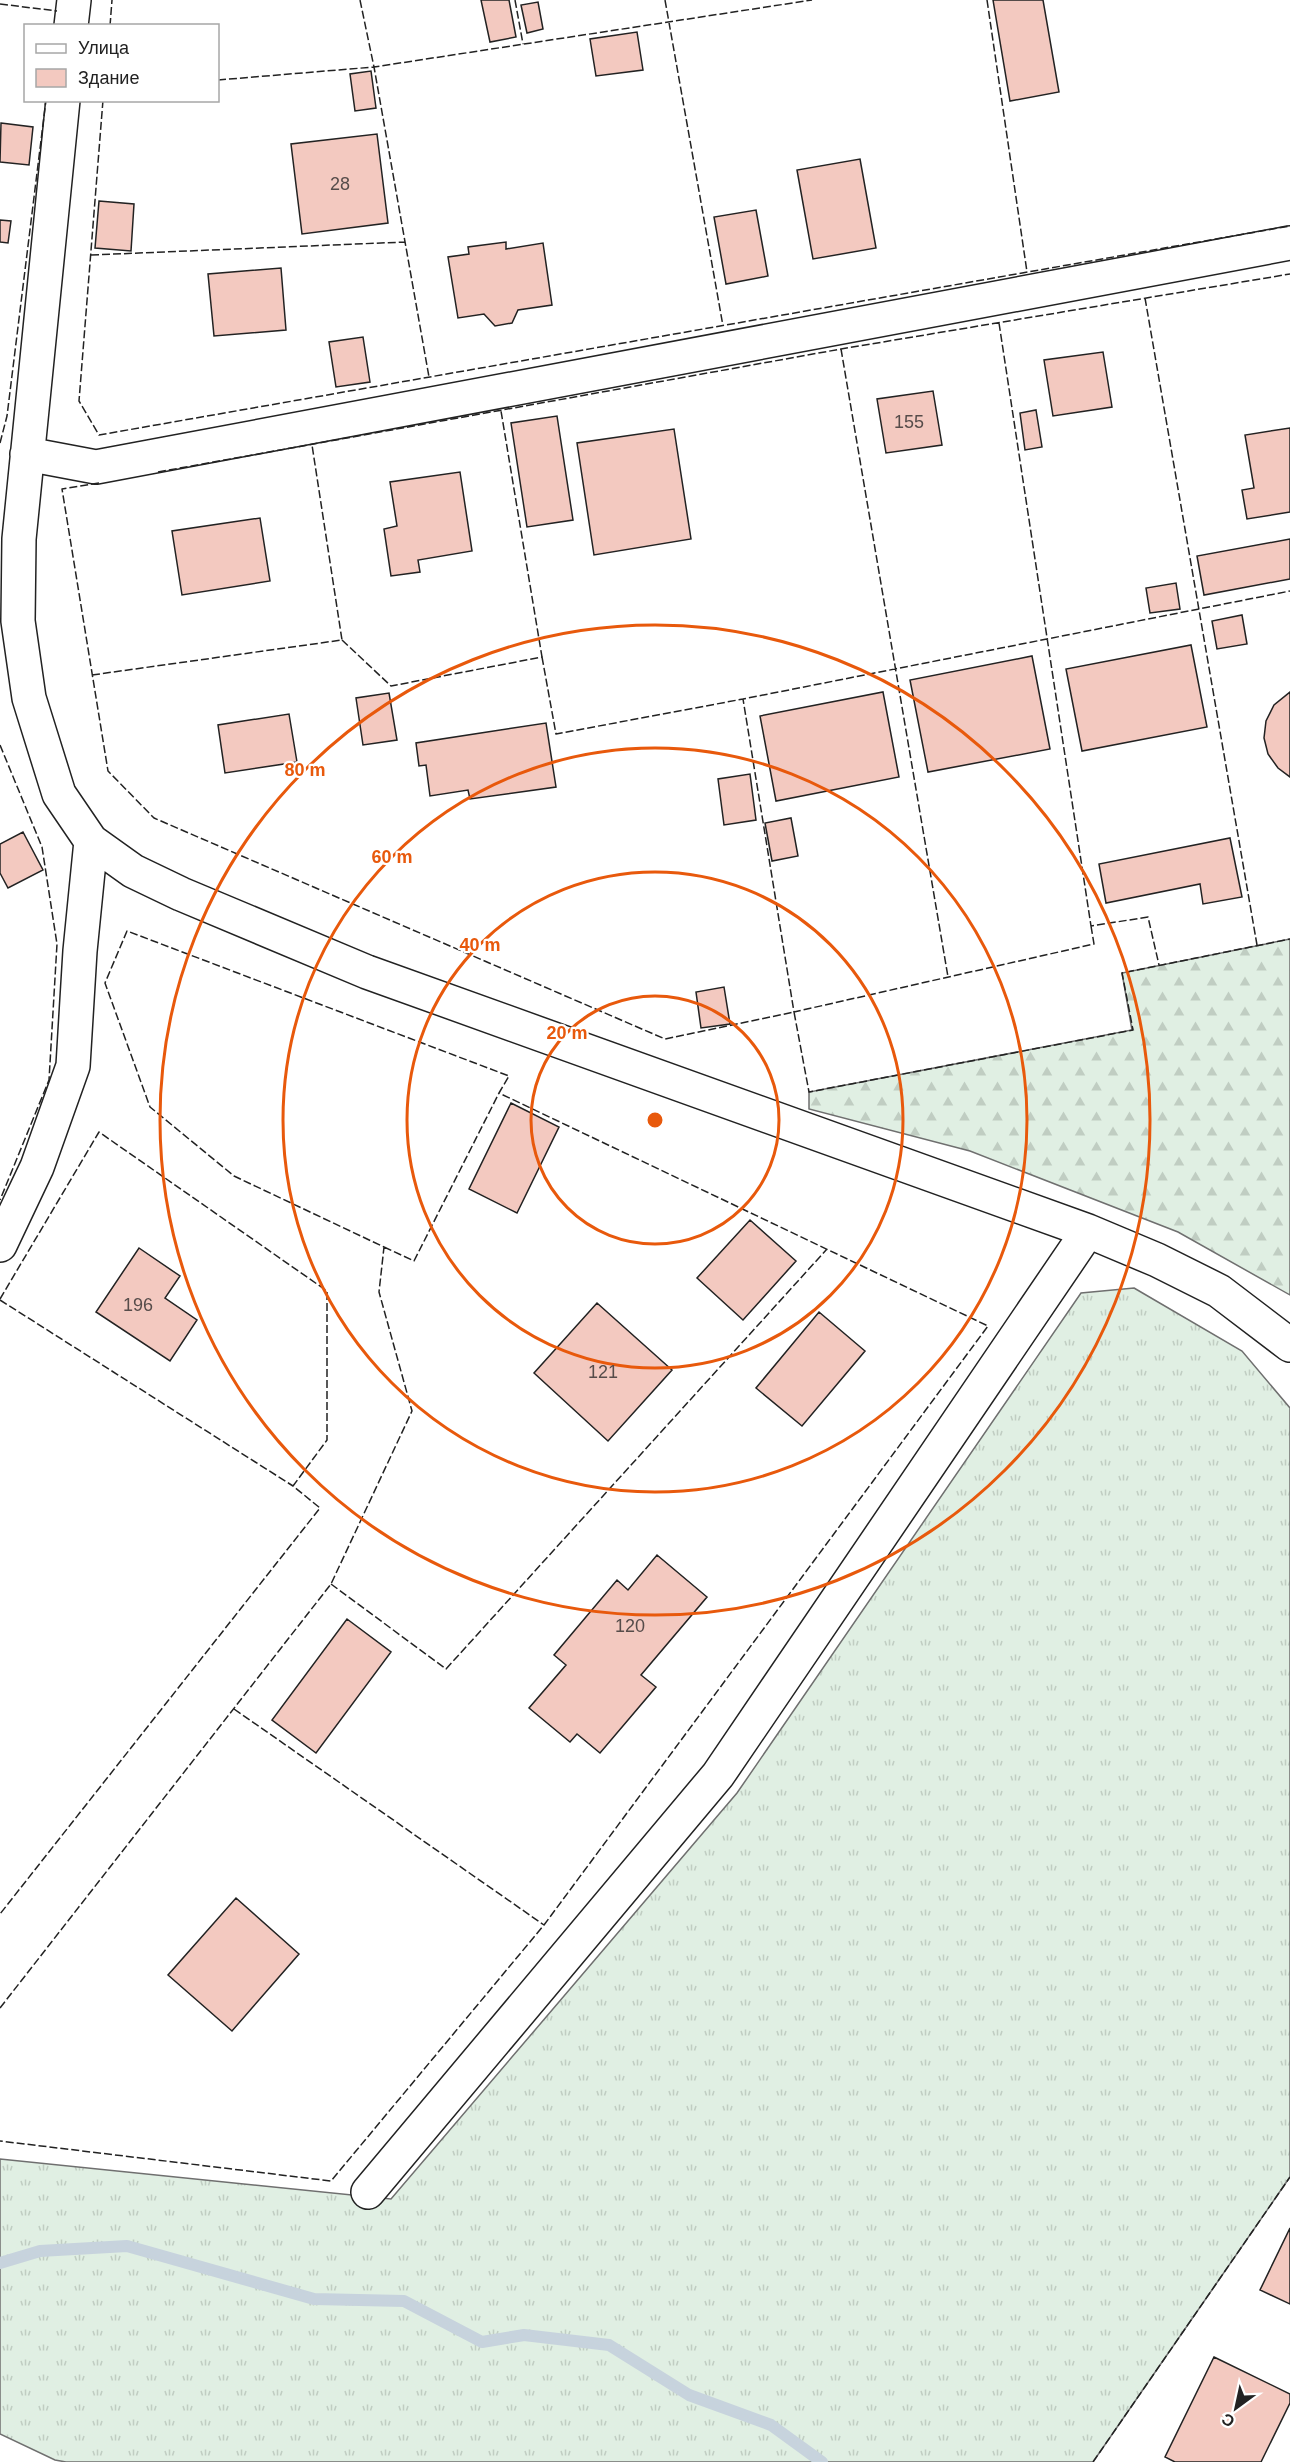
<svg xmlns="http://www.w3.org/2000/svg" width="1290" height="2462" font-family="Arial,sans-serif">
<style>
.grass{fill:url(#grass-tufts);stroke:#6f6f6f;stroke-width:1.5}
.forest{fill:url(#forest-firs);stroke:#6f6f6f;stroke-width:1.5}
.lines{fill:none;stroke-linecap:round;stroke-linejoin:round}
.stream{stroke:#c7d3dd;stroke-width:12}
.building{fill:#f3c9c0;stroke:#222;stroke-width:1.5}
.minor-casing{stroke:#222;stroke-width:36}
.minor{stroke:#fff;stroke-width:33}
.fence{stroke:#222;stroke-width:1.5;stroke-dasharray:8 3;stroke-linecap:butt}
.ring{fill:none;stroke:#e8590c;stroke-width:3}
.labels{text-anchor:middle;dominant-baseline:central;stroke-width:4.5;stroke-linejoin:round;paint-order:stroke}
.number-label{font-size:18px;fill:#564c4a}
.centre{fill:#e8590c;stroke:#fff;stroke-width:3}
.ring-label{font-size:18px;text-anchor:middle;font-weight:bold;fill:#e8590c;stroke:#fff;stroke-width:4.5;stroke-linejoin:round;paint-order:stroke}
</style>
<defs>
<pattern id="grass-tufts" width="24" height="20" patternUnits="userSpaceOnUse" patternTransform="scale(1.5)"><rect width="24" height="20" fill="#e0efe3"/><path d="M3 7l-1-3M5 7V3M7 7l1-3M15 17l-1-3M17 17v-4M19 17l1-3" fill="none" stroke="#c0cdc2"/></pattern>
<pattern id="forest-firs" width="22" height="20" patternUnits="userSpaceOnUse" patternTransform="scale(1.5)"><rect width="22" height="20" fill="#e0efe3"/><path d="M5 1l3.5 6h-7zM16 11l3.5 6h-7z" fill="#c0cdc2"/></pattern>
</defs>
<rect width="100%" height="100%" fill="#fff"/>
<path class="grass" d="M1134,1288L1242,1351L1290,1408V2177L1093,2462H66L55,2460L0,2434V2159L391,2199L737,1793L1081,1293Z"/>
<path class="forest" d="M1290,939V1295L1178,1232L970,1151L809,1109V1092L1132,1030L1122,973Z"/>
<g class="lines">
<path class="stream" d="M0,2263L40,2251L127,2246L314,2299L404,2301L482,2342L524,2335L609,2345L689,2395L771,2425L822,2462"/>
</g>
<path class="building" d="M481,0H509L516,37L490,42Z
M993,0H1043L1059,92L1010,101Z
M538,2L543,29L527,33L521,5Z
M637,32L643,70L596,76L590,39Z
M371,71L376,108L355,111L350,74Z
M1,123L33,127L29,165L0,162Z
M377,134L388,223L302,234L291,144Z
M860,159L876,248L813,259L797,170Z
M99,201L134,204L131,251L95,248Z
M756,210L768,276L726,284L714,217Z
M0,220L11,221L8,243L0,242Z
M506,242V249L543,243L552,305L518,310L512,323L495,326L484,314L458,318L448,257L469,254L468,247Z
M281,268L286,330L214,336L208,274Z
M363,337L370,382L336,387L329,342Z
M1103,352L1112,407L1053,416L1044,360Z
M933,391L942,445L886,453L877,399Z
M1036,410L1042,447L1025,450L1020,413Z
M557,416L573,520L527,527L511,423Z
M1290,428V512L1247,519L1242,490L1254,488L1245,435Z
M674,429L691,539L594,555L577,443Z
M460,472L472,551L418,560L420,572L391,576L384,529L397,526L390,482Z
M260,518L270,581L182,595L172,531Z
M1290,539V579L1204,595L1197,556Z
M1176,583L1180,609L1150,613L1146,588Z
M1242,615L1247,644L1217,649L1212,621Z
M1191,645L1207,727L1082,751L1066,669Z
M1032,656L1050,749L928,772L910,680Z
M883,692L899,777L776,801L760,716Z
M1290,692V777L1278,768L1268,754L1264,738L1266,721L1274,705Z
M389,693L397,740L363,745L356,698Z
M289,714L297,762L225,773L218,725Z
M546,723L556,787L470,799L468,790L430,796L426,765L419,766L416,743Z
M750,774L756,820L724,825L718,779Z
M791,818L798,856L772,861L765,823Z
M23,832L43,870L8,888L0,873V844Z
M1230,838L1242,897L1203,904L1200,884L1106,903L1099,864Z
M724,987L730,1024L701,1028L696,992Z
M511,1103L559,1127L517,1213L469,1189Z
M750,1220L796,1261L743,1320L697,1278Z
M139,1248L180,1276L165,1298L197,1320L170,1361L96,1312Z
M597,1303L672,1370L608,1441L534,1373Z
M819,1312L865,1351L802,1426L756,1388Z
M657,1555L707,1597L641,1675L656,1687L600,1753L577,1734L570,1742L529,1708L566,1665L554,1655L617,1580L628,1590Z
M347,1619L391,1652L316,1753L272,1720Z
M236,1898L299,1954L232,2031L168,1975Z
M1290,2228V2304L1260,2290Z
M1214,2357L1290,2394V2403L1261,2462H1175L1165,2457Z"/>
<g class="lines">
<defs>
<path id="minor" d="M71,26L74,0
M63,100L19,539L18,621L29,698L59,794L91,841L133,871L181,894L367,972L1088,1231L1157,1260L1219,1291L1290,1345
M27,454L96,467L1290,243
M0,1245L37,1167L73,1066L80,951L91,841
M368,2192L718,1775L1088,1231"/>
</defs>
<use href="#minor" class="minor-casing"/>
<use href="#minor" class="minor"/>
<path class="fence" d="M360,0L374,67L429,377
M515,0L523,44
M665,0L723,326
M987,0L1027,272
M0,4L57,11
M110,26L112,0
M218,80L374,67L812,0
M103,100L79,401L99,435L1290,226
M91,255L405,242
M1145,298L1257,945
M999,323L1091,926L1148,917L1159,965
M841,349L948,977
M0,443L7,416L46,100
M158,472L841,349L1290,274
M99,483L62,489L108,771L154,818L665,1039L794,1012L809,1092L1133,1030L1122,973L1290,939
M342,640L391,686L542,657L501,411
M542,657L556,734L743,699
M92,675L342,640L312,445
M0,745L42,847L57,944L49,1080L0,1200
M1091,926L1094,944L794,1012L743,699L1290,591
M384,1247L414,1261L499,1093
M0,1299L99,1132L327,1291V1440L293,1486L320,1508L0,1914
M0,1300L293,1486
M331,1584L446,1669L827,1249
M234,1709L544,1925
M0,2008L331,1584L412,1411L379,1292L384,1247L234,1176L150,1107L105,983L127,931L509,1076L499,1093L988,1326L544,1925L331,2181L0,2141
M1093,2462L1290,2177"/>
</g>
<g class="ring">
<circle cx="655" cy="1120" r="124"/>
<circle cx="655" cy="1120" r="248"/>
<circle cx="655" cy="1120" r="372"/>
<circle cx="655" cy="1120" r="495"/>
</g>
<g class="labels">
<g class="number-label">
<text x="340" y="184">28</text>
<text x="909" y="422">155</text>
<text x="138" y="1305">196</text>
<text x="603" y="1372">121</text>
<text x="630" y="1626">120</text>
</g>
</g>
<circle cx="655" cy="1120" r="9" class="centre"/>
<g class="ring-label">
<text x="305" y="776">80 m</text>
<text x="392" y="863">60 m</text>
<text x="480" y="951">40 m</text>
<text x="567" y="1039">20 m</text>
</g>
<rect x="24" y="24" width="195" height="78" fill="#ffffff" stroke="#a7a7a7" stroke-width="1.5"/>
<rect x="36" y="44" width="30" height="9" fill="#ffffff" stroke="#a7a7a7" stroke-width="1.5"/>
<text x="78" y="54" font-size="18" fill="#222222">Улица</text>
<rect x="36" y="69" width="30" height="18" fill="#f3c9c0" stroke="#a7a7a7" stroke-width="1.5"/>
<text x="78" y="84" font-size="18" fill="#222222">Здание</text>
<g transform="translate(1236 2408) rotate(213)" stroke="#ffffff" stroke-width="4.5" paint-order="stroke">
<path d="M0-4.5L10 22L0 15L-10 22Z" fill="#222222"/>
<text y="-9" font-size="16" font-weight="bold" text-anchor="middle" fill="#222222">С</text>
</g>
</svg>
